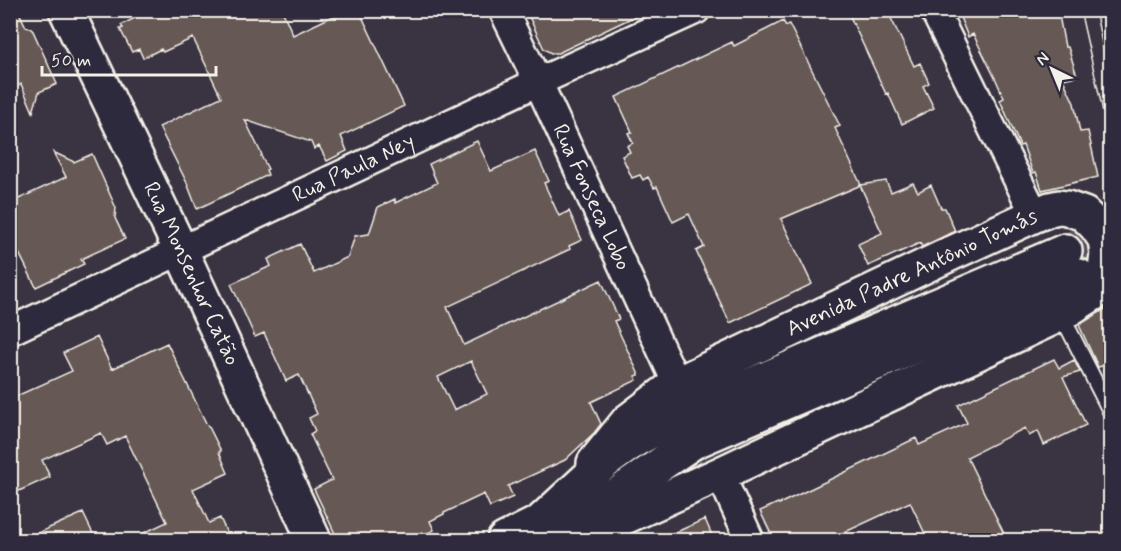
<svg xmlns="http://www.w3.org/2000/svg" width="1121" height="551" font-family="Mynerve,sans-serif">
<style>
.building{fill:#665854;stroke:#f4f1e8;stroke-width:1.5;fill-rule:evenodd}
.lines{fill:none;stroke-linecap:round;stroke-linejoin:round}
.primary-tunnel{stroke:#56505b;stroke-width:33;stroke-dasharray:33 16;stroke-linecap:butt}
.service-casing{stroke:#f4f1e8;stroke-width:18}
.minor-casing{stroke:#f4f1e8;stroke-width:32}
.tertiary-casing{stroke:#f4f1e8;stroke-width:38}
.primary-casing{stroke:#f4f1e8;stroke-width:38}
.service{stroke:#2f2a3d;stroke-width:14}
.minor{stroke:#2f2a3d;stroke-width:27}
.tertiary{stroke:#2f2a3d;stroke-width:33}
.primary{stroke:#2f2a3d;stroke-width:33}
.tram{stroke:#f4f1e8;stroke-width:1.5}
.labels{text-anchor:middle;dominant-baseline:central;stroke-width:4.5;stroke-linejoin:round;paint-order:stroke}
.street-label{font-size:22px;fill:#f4f1e8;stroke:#2f2a3d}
</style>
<rect width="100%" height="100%" fill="#3a3342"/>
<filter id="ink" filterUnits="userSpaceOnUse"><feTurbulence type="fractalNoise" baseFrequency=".0167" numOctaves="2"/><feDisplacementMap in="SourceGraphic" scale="12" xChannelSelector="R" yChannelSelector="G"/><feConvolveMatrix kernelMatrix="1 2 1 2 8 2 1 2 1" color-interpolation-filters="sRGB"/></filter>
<g filter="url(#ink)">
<path class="building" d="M10,10H18L26,27L30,28L33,31L57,84L39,92L33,112L21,84L18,86L16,82L10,84Z
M151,10H282L293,35L346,10H359L404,106L341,136L347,151L327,161L319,146L314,149L311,142L245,120L262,155L261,156L268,169L266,170L268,175L197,209L187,183L159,127L221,97L193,38L163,52L161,49L143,58L139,49L132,52L120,29L123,28L121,25Z
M526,10H648L558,53H551L544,49Z
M847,10H887L914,66L920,63L929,83L923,86L934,108L902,124L888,93L886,94Z
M957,10H1058L1065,47H1068L1077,76L1063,79L1074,103L1080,132L1088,131L1098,177L1042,190L1036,172L1033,173L1023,145L1020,146L1000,100L1004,98L996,80L973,34L968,37Z
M783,21L786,26L789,24L840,126L835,128L861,185L781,219L812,284L730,323L696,251L704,247L689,214L673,222L657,187L654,188L648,177L643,180L640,175L632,178L622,156L630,152L627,146L633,143L628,133L632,132L616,97L732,42L734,46Z
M477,141L491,171L535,151L549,181L544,183L559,216L569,211L582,240L569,246L570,249L447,307L464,345L601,280L619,319L614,321L639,375L635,376L637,380L591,402L601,424L594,433L565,460L508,486L513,497L490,507L484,494L444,513V514L430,521L434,530L426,534L429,540H338L314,489L332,480L310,434L315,431L309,418L317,414L299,375L286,381L264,333L255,337L231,284L271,266L268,259L300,244L314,273L348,257L355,236L369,234L378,207L395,199V203L437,183L429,164ZM471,361L487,394L454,410L438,377Z
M53,152L74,162L92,154L116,208L115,218L125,239L81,259L84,264L36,287L10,235V203L66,177Z
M886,181L891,192L913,183L918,192L931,185L941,208H945L955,231L922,247L920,243L868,266L858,244L882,233L860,185Z
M1110,306V364L1098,367L1079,325Z
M97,337L112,369L167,343L208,427H209L221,451L219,452L228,473L193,489L209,523L220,518L230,540H129L167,522L125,436L107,445L101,433L42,460L50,477L10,495V399L72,371L63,353Z
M1054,359L1059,368L1074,360L1080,372L1063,377L1086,425L1044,445L1038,431L1029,436L1025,428L967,457L1007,540H928L910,502L828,540H774L760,511L778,503L779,504L916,438L919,445L967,423L958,405Z
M83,513L96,540H22Z
M705,519L714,540H659Z"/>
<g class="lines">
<path class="primary-tunnel" d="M1065,251L1110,230"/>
<defs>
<path id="service" d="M1061,314L1110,411"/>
<g id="minor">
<path id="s1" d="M503,10L538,82L677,384"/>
<path d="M934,10L1035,215"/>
<path id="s2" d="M10,331L538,82L696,10"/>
<path d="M720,474L750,540"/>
</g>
<g id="tertiary">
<path id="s3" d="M66,10L181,251L314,540"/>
<path d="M574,540L720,474L1061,314L1094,293L1104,279L1107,253L1105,239L1096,226L1084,214L1067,208L1059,207L1050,209L1035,215L950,254L677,384L628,421L594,463"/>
</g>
<path id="primary" d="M504,540L540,522L606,461L635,440L685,413L1065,251
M567,540L581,529L609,502L629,486L693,442L1079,276"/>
</defs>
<use href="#service" class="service-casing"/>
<use href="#minor" class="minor-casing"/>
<use href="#tertiary" class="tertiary-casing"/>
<use href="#primary" class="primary-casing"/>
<use href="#service" class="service"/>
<use href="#minor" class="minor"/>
<use href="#tertiary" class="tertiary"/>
<use href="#primary" class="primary"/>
<path class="tram" d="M1080,10L1110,142
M1095,10L1110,80"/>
</g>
</g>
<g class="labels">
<g class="street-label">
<text stroke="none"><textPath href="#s2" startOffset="380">Rua Paula Ney</textPath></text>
<text stroke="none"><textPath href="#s1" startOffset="207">Rua Fonseca Lobo</textPath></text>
<text transform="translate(912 273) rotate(-25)">Avenida Padre Antônio Tomás</text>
<text stroke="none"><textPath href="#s3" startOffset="292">Rua Monsenhor Catão</textPath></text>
</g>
</g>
<rect width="1121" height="551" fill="none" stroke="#2f2a3d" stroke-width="36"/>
<rect x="18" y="18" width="1085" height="515" fill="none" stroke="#f4f1e8" stroke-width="2" filter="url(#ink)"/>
<g transform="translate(1052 69) rotate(317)" stroke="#2f2a3d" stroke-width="4.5" paint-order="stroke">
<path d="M0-4.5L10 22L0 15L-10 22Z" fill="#f4f1e8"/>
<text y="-9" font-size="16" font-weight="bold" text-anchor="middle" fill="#f4f1e8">N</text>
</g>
<path d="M42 66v9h174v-9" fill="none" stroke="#f4f1e8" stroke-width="3"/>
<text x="51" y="66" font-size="18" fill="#f4f1e8" stroke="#2f2a3d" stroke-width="4.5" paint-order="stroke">50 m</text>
</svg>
